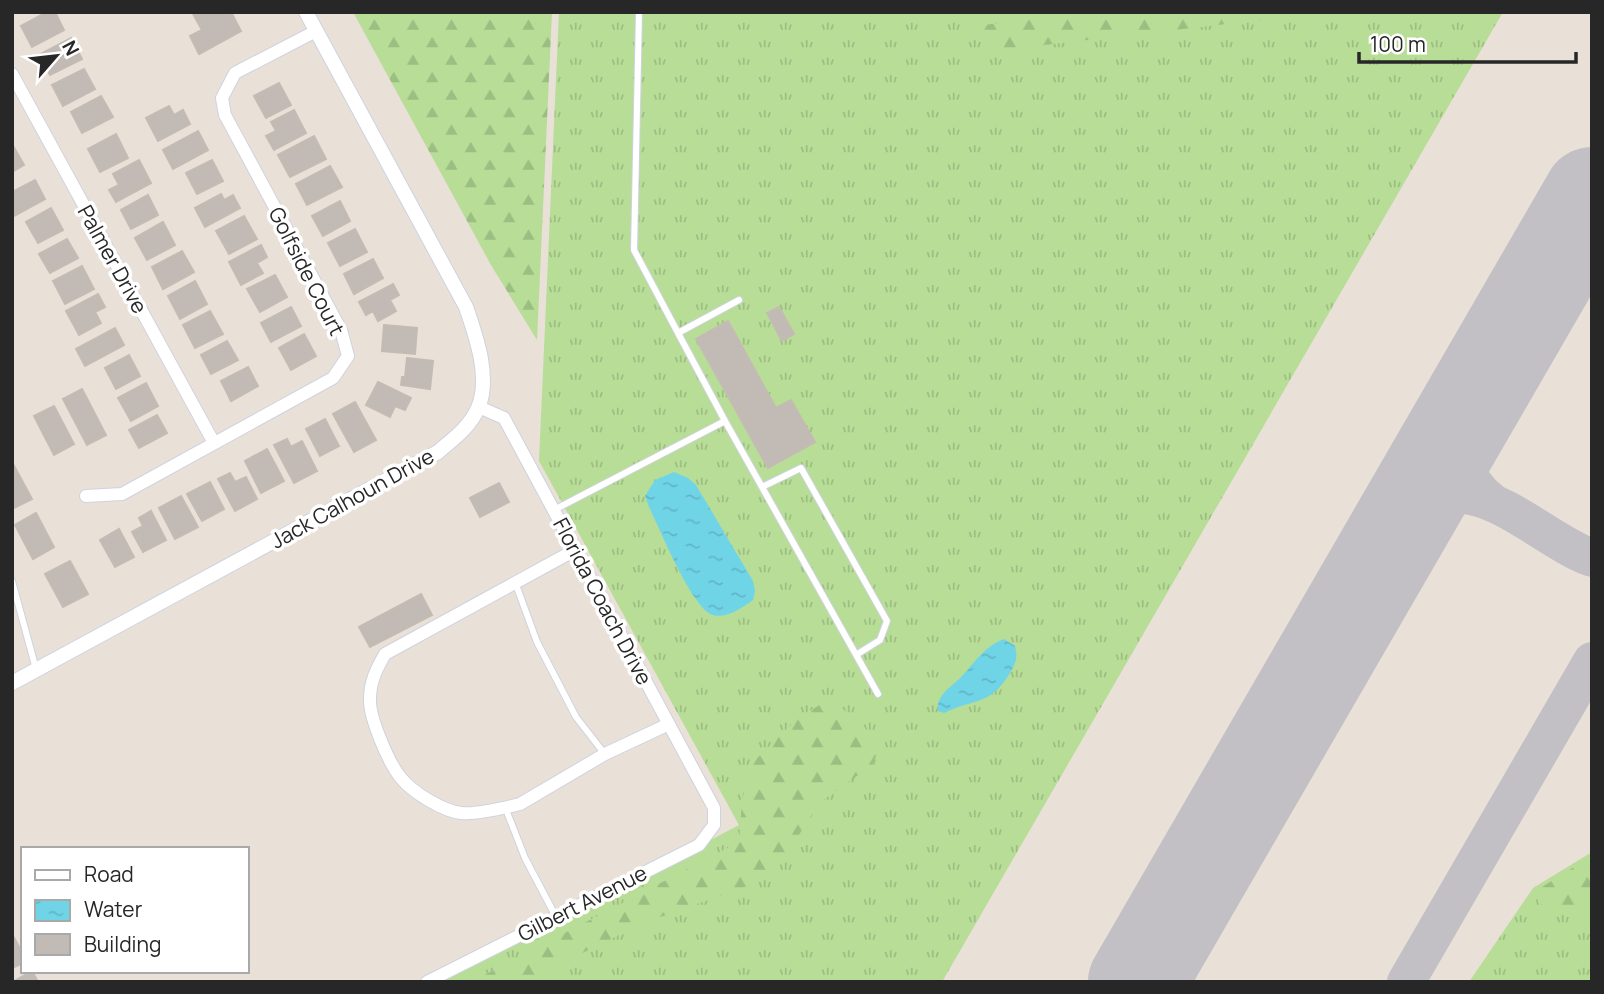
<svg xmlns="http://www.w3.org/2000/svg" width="1604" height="994" font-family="Manrope,sans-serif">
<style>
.grass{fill:url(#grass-tufts)}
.forest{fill:url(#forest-firs)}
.water{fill:url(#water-ripples)}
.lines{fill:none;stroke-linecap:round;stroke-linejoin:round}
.taxiway{stroke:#c2c0c4;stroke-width:38}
.runway{stroke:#c2c0c4;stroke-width:98}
.building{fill:#c1bab5;stroke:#c4bcb3;stroke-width:2}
.service-casing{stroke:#ced3df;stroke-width:8}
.minor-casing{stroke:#ced3df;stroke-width:14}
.tertiary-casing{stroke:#ced3df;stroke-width:16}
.service{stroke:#fff;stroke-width:6}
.minor{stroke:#fff;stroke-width:12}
.tertiary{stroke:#fff;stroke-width:14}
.labels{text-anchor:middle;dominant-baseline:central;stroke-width:7;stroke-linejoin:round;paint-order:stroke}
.street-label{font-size:21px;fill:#272727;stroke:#fff}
</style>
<defs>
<pattern id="grass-tufts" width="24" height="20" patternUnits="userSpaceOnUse" patternTransform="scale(1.75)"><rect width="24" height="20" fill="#b7dd97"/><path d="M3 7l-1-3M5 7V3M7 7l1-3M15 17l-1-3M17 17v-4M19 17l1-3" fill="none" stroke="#9dbe82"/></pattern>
<pattern id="forest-firs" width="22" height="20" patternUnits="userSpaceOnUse" patternTransform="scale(1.75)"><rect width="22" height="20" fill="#b7dd97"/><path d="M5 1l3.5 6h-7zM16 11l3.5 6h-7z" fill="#9dbe82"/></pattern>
<pattern id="water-ripples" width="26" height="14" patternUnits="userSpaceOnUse" patternTransform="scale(1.75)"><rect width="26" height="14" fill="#70d4e7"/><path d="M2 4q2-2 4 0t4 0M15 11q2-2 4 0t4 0" fill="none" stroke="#61b6c6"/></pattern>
</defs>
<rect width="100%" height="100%" fill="#e9e0d8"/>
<path class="grass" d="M559,12H1503L942,982H442L739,825L539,461Z
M1592,852V982H1469L1533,888Z"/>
<path class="forest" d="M353,12H552L537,340L491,265Z
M1085,12H1304V15L983,52L984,25Z
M830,699L864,726L878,752L872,765L819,803L775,873L764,880L641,924L540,974L533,982H471L739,842L742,802L749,766L799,717Z
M1592,856V907L1569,917L1538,903L1537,890Z"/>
<path class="water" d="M674,472L688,478L696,485L753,581L755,591L753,600C742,608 726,619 713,615C692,609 660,529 649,507L645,496L655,480Z
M1004,639L1015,646C1018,657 1016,663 1010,673C990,706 975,698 944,713L938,711C936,694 952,687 962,676C976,661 984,647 1004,639Z"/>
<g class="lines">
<path class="taxiway" d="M1492,502C1464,481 1453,447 1469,415L1537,298
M1337,643L1407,522C1464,452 1534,537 1592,558
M1156,982V961L1160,948L1230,826
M1406,982L1592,661"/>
<path class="runway" d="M1137,982L1592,196"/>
</g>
<path class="building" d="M47,12H55L64,30L32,47L21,26Z
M192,12H231L241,31L199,54L190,36L202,30Z
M71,38L82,59L50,75L39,55Z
M84,69L95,89L63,106L52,85Z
M279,83L291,105L266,118L254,96Z
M101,96L113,117L82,133L71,112Z
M169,106L174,115L183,110L190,124L158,141L146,118Z
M294,110L306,133L274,150L266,136L276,131L271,122Z
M198,131L208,150L173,169L163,150Z
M116,134L128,158L100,172L88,149Z
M314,136L326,159L290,177L278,155Z
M12,144L24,165L12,172Z
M139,160L151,183L116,202L109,190L119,185L113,174Z
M212,160L223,181L197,194L186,173Z
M330,166L342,187L307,205L296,184Z
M35,180L45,199L12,217V192Z
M221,194L224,200L233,195L240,208L205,227L195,208Z
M148,195L158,215L131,229L121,210Z
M340,201L350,221L323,236L312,216Z
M51,208L63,230L38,243L26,222Z
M244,216L257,239L229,254L216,231Z
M163,222L175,245L147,260L135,238Z
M355,229L367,252L340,266L328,243Z
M67,239L78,258L50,273L39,254Z
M261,245L267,257L257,263L263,273L241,285L229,262Z
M182,251L194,272L163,289L152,267Z
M373,259L383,278L354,294L344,274Z
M82,266L94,289L65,304L53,281Z
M275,275L287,297L260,312L247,289Z
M195,281L207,304L180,319L168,296Z
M393,284L399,295L390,300L396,311L378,321L373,311L366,315L359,302Z
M98,294L105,307L95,312L101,323L79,335L66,311Z
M291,307L301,326L271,342L261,323Z
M779,307L794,334L782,341L767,313Z
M210,311L223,334L195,348L183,325Z
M728,321L776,408L791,400L815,442L768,468L696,339Z
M384,325L417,328L415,354L382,351Z
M115,328L124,345L85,366L76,349Z
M304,334L316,356L291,370L279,348Z
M227,341L238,360L211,374L201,355Z
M129,355L140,376L116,389L105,368Z
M407,358L433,361L430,389L401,385L402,377H405Z
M248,367L258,386L231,401L221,381Z
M378,382L411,398L405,410L395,406L390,417L366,405Z
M146,383L158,406L131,421L118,398Z
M82,389L106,435L87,445L63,399Z
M355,402L376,440L354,452L333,414Z
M54,406L74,444L54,455L34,416Z
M157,415L167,433L139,448L129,430Z
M325,419L339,446L320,456L306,429Z
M287,439L291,447L302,441L317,471L294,483L274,445Z
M267,449L284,481L261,493L245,461Z
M12,462L32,499L12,509Z
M230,473L235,482L246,477L257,499L235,511L218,479Z
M210,482L224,509L202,521L187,494Z
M499,483L509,502L480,517L470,498Z
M181,496L198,527L175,539L159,508Z
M151,511L166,540L143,552L132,532L143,526L139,518Z
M36,513L54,547L33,559L15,525Z
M119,529L134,557L115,567L100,540Z
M70,561L88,594L63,607L45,574Z
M421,594L432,615L370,647L359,627Z
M12,934L23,954V963L12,968Z
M32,971L38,982H13Z"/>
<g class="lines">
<defs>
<path id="service" d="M639,12L634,250L678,333
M725,421L878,694
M762,487L801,468L887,621L880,640L856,655
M554,510L725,421L678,333L739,300
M12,581L36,669
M515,582L537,642L576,717L604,753
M505,807L525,858L556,917"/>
<path id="minor" d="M12,74L214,443
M86,496L122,494L333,378L348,356L341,330L225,115L222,98L235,73L316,31
M575,550L385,654C377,668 370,681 370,699C369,717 389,764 401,778C412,792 443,811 461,813C476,815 504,808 520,804L605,754L669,724
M427,982L699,845L714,825V808L504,418L479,407"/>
<path id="tertiary" d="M12,683L438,452C453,439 470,427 478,408C491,378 476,336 466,307L306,12"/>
</defs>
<use href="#service" class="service-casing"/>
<use href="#minor" class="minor-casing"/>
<use href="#tertiary" class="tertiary-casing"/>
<use href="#service" class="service"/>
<use href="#minor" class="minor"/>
<use href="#tertiary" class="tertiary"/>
</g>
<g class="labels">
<g class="street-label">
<text transform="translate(113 259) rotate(61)">Palmer Drive</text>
<text transform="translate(307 271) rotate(63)">Golfside Court</text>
<text transform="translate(352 498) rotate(-29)">Jack Calhoun Drive</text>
<text transform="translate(603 601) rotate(62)">Florida Coach Drive</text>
<text transform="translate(582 903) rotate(-27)">Gilbert Avenue</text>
</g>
</g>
<rect width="1604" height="994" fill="none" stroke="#272727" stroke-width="28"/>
<rect x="21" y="847" width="228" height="126" fill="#ffffff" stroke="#a9a9a9" stroke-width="2"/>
<rect x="35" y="870" width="35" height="10" fill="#ffffff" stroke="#a9a9a9" stroke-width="2"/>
<text x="84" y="882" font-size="21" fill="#272727">Road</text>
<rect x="35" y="900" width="35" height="21" fill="url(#water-ripples)" stroke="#a9a9a9" stroke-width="2"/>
<text x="84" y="917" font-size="21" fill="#272727">Water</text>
<rect x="35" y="934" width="35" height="21" fill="#c1bab5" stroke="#a9a9a9" stroke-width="2"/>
<text x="84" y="952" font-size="21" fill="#272727">Building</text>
<g transform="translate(56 56) rotate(62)" stroke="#ffffff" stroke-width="5" paint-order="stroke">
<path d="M0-5L12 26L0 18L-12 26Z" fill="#272727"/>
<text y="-10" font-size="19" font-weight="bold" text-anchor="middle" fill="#272727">N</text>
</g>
<path d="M1359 52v10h217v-10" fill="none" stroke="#272727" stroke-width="3.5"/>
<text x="1370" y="52" font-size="21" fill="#272727" stroke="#ffffff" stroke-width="5" paint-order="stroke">100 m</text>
</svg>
